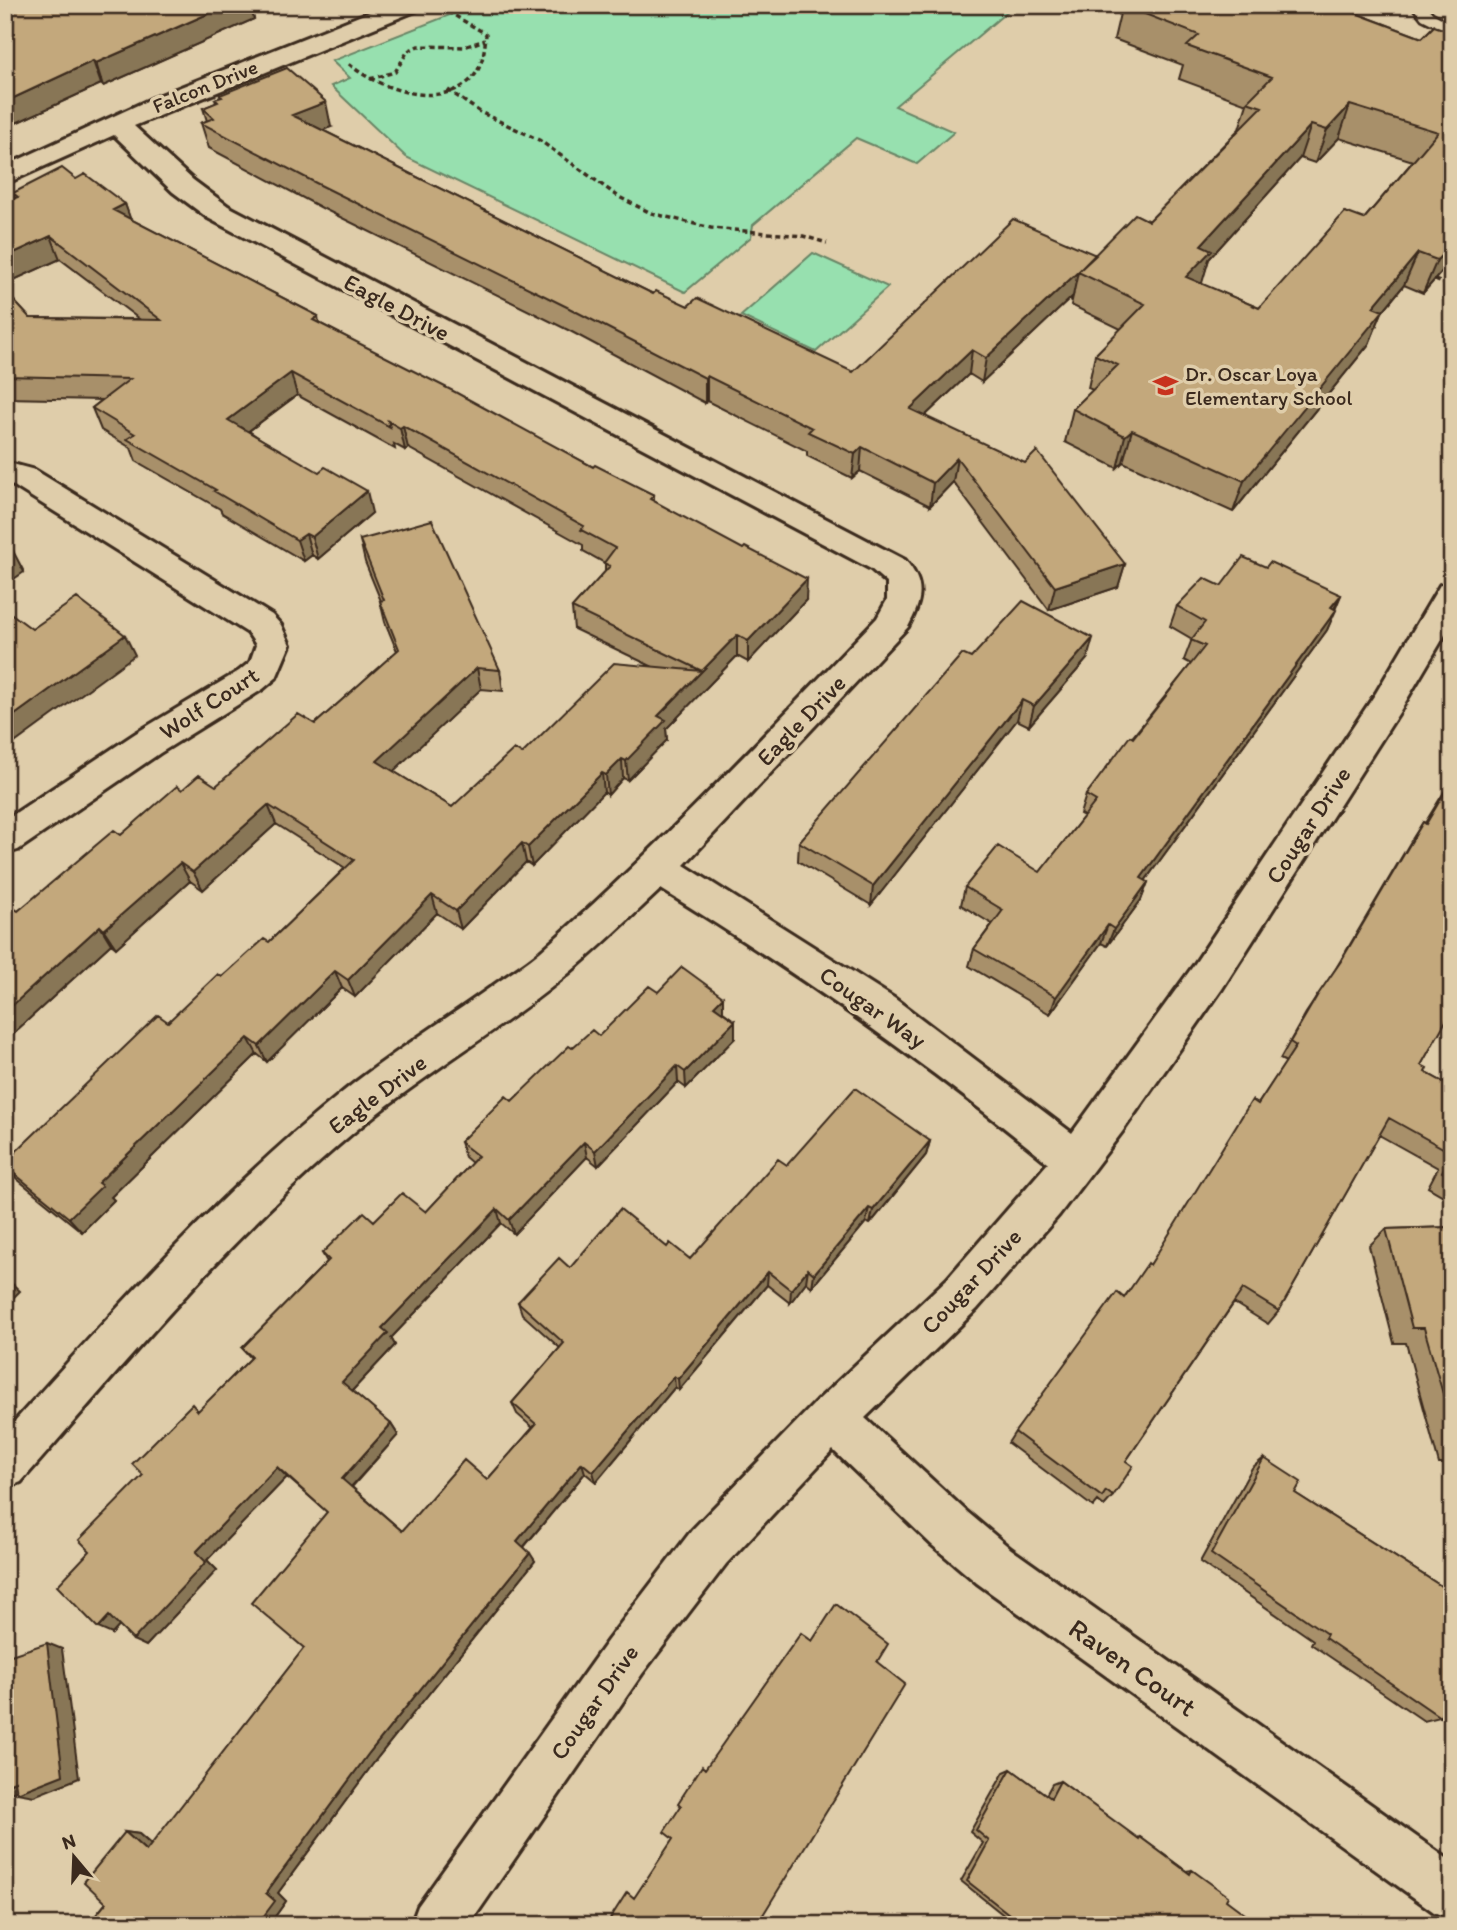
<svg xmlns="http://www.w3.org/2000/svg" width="1457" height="1930" font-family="Itim,sans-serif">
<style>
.green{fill:#97e0af;stroke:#698566;stroke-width:2}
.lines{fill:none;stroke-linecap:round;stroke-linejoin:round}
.service-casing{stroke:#3b2a1e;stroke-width:5}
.minor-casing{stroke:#3b2a1e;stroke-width:6}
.path{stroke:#3b2a1e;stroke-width:3.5;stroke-dasharray:5 3.5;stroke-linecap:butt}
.service{fill:#dfcdaa;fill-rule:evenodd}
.minor{fill:#dfcdaa;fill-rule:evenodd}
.wall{fill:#a8906b;stroke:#3b2a1e;stroke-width:2;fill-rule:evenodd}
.shaded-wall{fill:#887657;stroke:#3b2a1e;stroke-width:2}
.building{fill:#c3a87c;stroke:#3b2a1e;stroke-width:2;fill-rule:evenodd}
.labels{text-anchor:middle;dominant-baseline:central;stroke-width:7;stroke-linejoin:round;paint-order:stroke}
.far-street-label{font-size:21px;fill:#3b2a1e;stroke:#dfcdaa}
.far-poi-label{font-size:21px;fill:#3b2a1e;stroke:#dfcdaa;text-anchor:start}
.street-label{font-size:24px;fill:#3b2a1e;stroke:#dfcdaa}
.near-street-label{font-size:28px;fill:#3b2a1e;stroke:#dfcdaa}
</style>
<rect width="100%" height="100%" fill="#dfcdaa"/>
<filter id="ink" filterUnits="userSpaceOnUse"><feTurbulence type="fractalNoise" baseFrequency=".0143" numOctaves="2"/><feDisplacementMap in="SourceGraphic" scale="14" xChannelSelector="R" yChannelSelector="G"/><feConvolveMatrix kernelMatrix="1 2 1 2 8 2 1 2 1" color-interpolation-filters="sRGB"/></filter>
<g filter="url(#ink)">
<path class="green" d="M475,5H1015L895,106L954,132L917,164L856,138L753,225L751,237L685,292L406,157L331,86L350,78L332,61Z
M813,253L888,287L816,352L741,316Z"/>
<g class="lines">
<defs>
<path id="service" d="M1411,5H1426L1432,13L1452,24V34L1422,19Z"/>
<path id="minor" d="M387,5H421L418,10L134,126L193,180L228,206L905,560C926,584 922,601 908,627L684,865L894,998L1072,1133L1194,965L1376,693L1440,585L1452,582V623L1400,711L1222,989L1122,1132L1059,1215L977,1309L865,1418L966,1511L1011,1549L1452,1862V1920L1434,1912L977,1583L932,1545L833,1450L726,1564L642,1674L469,1925H411L418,1906L608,1640L692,1530L816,1402L947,1279L1048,1163C924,1061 797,973 661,889C629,919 597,950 563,978C501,1029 432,1069 370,1119C240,1224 131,1357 21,1482L5,1489V1432C111,1314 216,1195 339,1095C387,1056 441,1023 491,987C507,975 525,965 540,952C659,848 767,732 877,618L887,600V583L871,569L208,218L173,192L114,135L5,184V166L153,98Z
M5,462L35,470L272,615L281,625L290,645L276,678L263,689L160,753L18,850L5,854V820L136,733L239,671L250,662L256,645L248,633L14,486L5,484Z"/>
</defs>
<use href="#service" class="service-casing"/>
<use href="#minor" class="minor-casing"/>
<path class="path" d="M349,64C378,89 444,112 474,76C483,65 485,47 486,34L447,11
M370,79L395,72L408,51L418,46L464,47L485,40
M448,90L480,112L539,140L619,197L651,213L711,228L803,236L827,243
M1435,280L1452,287"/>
<use href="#service" class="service"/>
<use href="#minor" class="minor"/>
</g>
<path class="wall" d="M5,5H250L254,19L103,86L101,84L5,128Z
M1122,5H1340V7L1422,38L1434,26L1452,260L1423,293L1404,285L1382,312L1369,344L1233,512L1123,462L1117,468L1065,442L1073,409L1093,390L1088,388L1095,355L1121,329L1071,305L1073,296L982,382L969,374L925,416L1125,564L1118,587L1049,610L953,482L930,506L860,471L852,478L807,456V451L707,401L705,403L570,331L322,208L209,148L201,123L207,121L203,108L216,103L215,99L221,97L220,95L331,127L322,130L653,294L688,306L853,372L1095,255L1149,221L1239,129L1247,104L1179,79L1183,65L1114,39ZM1339,138L1413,161L1364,219L1259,308L1201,284L1209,259L1300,158L1315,163Z
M76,179L125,204L130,219L318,316L319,323L593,467L654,495V501L806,600L748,662L737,656L666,729L667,740L628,780L623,778L608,795L604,792L532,866L526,862L461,929L437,913L355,997L342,988L267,1062L257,1054L111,1197L114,1200L82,1232L17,1179L5,1166L168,1022L222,977L269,942L345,868L276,824L203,890L190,881L116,948L111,944L5,1041V910L18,911L182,790L216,786L315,724L397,651L385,622L380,601H381L365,562L360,540L500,670L503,691L481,689L393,771L452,807L522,754L651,666L574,629L572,608L605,572V563L583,551V545L408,448L405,450L394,444L395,449L297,395L249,431L372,513L318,559L312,555L304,561L222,513L220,509L136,461L131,448L101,430L92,408L102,400L5,398V291L30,318L139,319L60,259L5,284V202L15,198L13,193Z
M1266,567L1341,595L1327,630L1145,881L1148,882L1141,900L1107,946L1101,943L1050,1014L969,966L974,949L992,924L961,905L965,887L1040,872L1084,816L1080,814L1086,795L1191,664L1184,660L1192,639L1170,626L1177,606L1221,586Z
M971,658L1087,659L1029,726L1017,720L871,905L798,861L799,842Z
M1452,779V1009L1421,1065L1425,1072L1452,1087V1201L1428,1187L1438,1168L1379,1135L1279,1311L1268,1324L1234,1303L1126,1461L1113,1496L1104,1506L1098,1501L1093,1507L1008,1443L1015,1432L1150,1265L1258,1104L1286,1062L1280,1059L1306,1013L1335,970L1411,841L1423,822L1425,823Z
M658,992L723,1012L735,1021V1038L686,1088L678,1082L598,1166L587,1157L514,1234L501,1223L391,1338L395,1345L352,1391L391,1424L398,1435L352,1487L402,1531L487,1480L533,1428L517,1414L512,1403L560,1348L522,1314L518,1302L570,1268L667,1247L690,1259L787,1165L930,1141L926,1155L870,1224L866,1222L812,1287L806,1282L790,1303L767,1285L679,1390L675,1387L596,1482L585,1473L524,1547L535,1561L378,1757L278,1893L286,1901L269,1925H88L106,1903L125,1832L139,1834L152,1845L304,1648L327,1512L287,1477L207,1560L217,1570L146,1646L119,1626L112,1634L90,1551L143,1475L199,1411L251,1358L242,1348L327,1262L322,1253L374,1221L426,1212L472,1163L465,1157L460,1142L512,1101L572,1048L599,1036Z
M1452,1227V1464H1439L1406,1343H1394L1369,1246L1386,1229Z
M1264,1458L1295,1493L1452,1593V1722L1441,1715L1440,1717L1424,1721L1311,1644L1313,1640L1200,1562L1252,1468Z
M1011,1769L1046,1795L1052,1784L1060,1781L1136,1838L1140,1837L1186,1871L1192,1870L1226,1900L1251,1925H1016L961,1881L983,1843L970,1832L1004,1772Z"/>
<path class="shaded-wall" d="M228,5H250L254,19L103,86L96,63Z
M93,61L101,84L5,128V102Z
M326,102L331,127L298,140L292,115Z
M1350,105L1339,138L1315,163L1327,130Z
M1311,125L1300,158L1209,259L1202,283L1177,310L1186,277L1201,245Z
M125,204L133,226L113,210Z
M51,236L60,259L5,284V257Z
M1452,244V260L1423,293L1437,260Z
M1418,253L1404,285L1382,312L1369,344L1233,512L1244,481L1373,307Z
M1096,255L1078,272L1073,296L982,382L986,358Z
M972,350L969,374L907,433L910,409Z
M291,373L297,395L235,441L228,420Z
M707,376V401L705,403V378Z
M403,426L408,448L405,450L400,428Z
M1132,430L1123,462L1117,468L1125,436Z
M862,447L860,471L852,478L855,454Z
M957,458L953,482L930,506L933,483Z
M367,491L372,513L318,559L312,537Z
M306,534L312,555L304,561L297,540Z
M13,551L24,572L5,585V557Z
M1125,564L1118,587L1049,610L1055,587Z
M807,579L806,600L748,662V641Z
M1341,595L1331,615V607Z
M1336,610L1327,630L1134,896L1141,878Z
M125,635L135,655L5,750V722Z
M737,635V656L666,729L667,740L628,780L626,761L658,716Z
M1093,638L1087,659L1029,726L1034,706Z
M477,668L481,689L383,781L377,761Z
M1022,700L1017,720L871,905L873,886Z
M622,759L623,778L608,795L606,775Z
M602,773L604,792L532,866L528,847Z
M268,805L276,824L203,890L193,872Z
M522,843L526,862L461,929L456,911Z
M180,863L190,881L116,948L104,930Z
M1148,882L1141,900L1107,946L1114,929Z
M432,895L437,913L355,997L348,980Z
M1108,925L1101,943L1050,1014L1056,997Z
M100,926L111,944L5,1041V1012Z
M335,971L342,988L267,1062L259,1046Z
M723,997V1014L714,1006Z
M735,1021V1038L686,1088L685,1072Z
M248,1038L257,1054L111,1197L114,1200L82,1232L69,1218L98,1183Z
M677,1066L678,1082L598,1166L595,1151Z
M930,1141L926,1155L870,1224L873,1210Z
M584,1142L587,1157L514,1234L509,1220Z
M869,1208L866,1222L812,1287L814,1274Z
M497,1209L501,1223L391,1338L395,1345L350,1393L342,1382L382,1328Z
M808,1269L806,1282L790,1303L791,1290Z
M768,1272L767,1285L679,1390L678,1379Z
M6,1278L20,1291L5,1306V1279Z
M674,1376L675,1387L596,1482L593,1472Z
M391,1424L398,1435L350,1488L342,1479Z
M582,1463L585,1473L521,1550L517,1541Z
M277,1467L287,1477L207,1560L217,1570L146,1646L133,1640L196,1552Z
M530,1553L535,1561L378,1757L278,1893L286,1901L269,1925H257L266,1893L369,1753Z
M109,1616L123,1622L112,1634L98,1628Z
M47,1643L62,1649L79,1778L34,1796L17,1793Z
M15,1781L32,1785L5,1795V1785Z
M125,1832L139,1834L160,1853L146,1851Z"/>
<path class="building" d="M5,5H228L96,63L93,61L5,102Z
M1122,5H1334L1422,38L1434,26L1452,32V244L1437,260L1418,253L1373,307L1383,311L1244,481L1132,430L1125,436L1073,409L1118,365L1095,355L1145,304L1078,272L1135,214L1149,221L1262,107L1247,102L1272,77L1187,46L1199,35ZM1350,105L1438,132L1364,219L1345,212L1259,308L1186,277L1212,250L1201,245L1311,125L1327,130Z
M287,68L326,102L292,115L653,294L656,291L688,306L697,298L853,372L1013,219L1096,255L986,358L972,350L910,409L1025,463L1037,451L1125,564L1055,587L957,458L933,483L862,447L855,454L808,432L812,428L707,376L705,378L567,307L316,183L201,123L214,118L203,108L218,102L215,99L222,97L220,95Z
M62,168L76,179L85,174L125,204L113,210L318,316L313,320L455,392L593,467L595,465L654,495L650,499L743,549L745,547L807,579L748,641L737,635L658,716L666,720L626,761L622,759L606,775L602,773L528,847L522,843L456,911L432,895L348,980L335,971L259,1046L248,1038L98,1183L102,1186L69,1218L5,1166V1162L158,1015L168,1022L218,974L222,977L264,939L269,942L354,860L268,805L193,872L180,863L104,930L100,926L5,1012V910L11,906L18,911L114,830L121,835L177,786L182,790L199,775L216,786L298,714L315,724L399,649L380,601L384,600L360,540L432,520L500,670L477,668L377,761L452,807L514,749L522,754L614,663L702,671L572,608L610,566L604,563L615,548L581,530L584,526L403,426L400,428L388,421L390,427L291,373L228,420L319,472L325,467L367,491L312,537L306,534L297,540L214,491L216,490L127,439L135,434L92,408L130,379L5,376V291L30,318L161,320L51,236L5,257V202L18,197L13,193Z
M5,545L13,551L5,557Z
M1243,557L1266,567L1270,562L1341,595L1331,607L1336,610L1141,878L1148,882L1114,929L1108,925L1056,997L974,949L1003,910L965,887L998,846L1040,872L1096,801L1086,795L1130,736L1133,738L1205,646L1191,640L1205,622L1177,606L1204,578L1221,586Z
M77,598L125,635L5,722V609L32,629Z
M1023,601L1093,638L1034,706L1022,700L873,886L799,842L962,654L971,658Z
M1452,780V1010L1421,1065L1427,1068L1425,1072L1452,1087V1153L1389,1118L1279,1311L1243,1289L1126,1461L1133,1466L1113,1496L1106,1491L1102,1497L1015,1432L1117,1292L1124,1298L1148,1263L1150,1265L1252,1100L1258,1104L1296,1046L1290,1042L1317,996L1341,961L1423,822L1426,824Z
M682,967L723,997L714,1006L735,1021L685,1072L677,1066L595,1151L584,1142L509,1220L497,1209L382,1328L388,1333L342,1382L391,1424L342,1479L402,1531L464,1460L487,1480L536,1424L512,1403L564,1343L518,1302L559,1258L570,1268L620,1209L667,1247L670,1243L690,1259L778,1159L787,1165L855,1088L930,1141L873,1210L869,1208L814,1274L808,1269L791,1290L768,1272L678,1379L674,1376L593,1472L582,1463L517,1541L530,1553L369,1753L266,1893L275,1901L257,1925H88L106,1903L84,1882L125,1832L146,1851L304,1648L251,1603L327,1512L277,1467L196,1552L206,1562L133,1640L109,1616L98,1628L57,1586L90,1551L79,1540L143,1475L132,1464L192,1404L198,1411L252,1357L242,1348L329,1260L322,1253L364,1212L374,1221L402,1193L426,1212L478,1156L460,1142L506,1096L512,1101L569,1046L572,1048L592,1030L599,1036L649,986L658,992Z
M1452,1153V1178L1442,1172Z
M1452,1227V1425L1424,1328H1412L1386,1229Z
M1264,1458L1301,1482L1295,1493L1452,1593V1706L1447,1703L1440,1717L1325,1638L1327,1634L1211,1554Z
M836,1604L888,1644L877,1662L905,1684L761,1918L768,1925H606L627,1892L634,1898L673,1839L664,1832L681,1806L678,1803L702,1766L705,1769L801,1633L812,1641Z
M47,1643L63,1775L17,1793L15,1781L5,1785V1657Z
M1011,1769L1051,1798L1060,1781L1139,1839L1140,1837L1190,1874L1192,1870L1228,1896L1226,1900L1253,1920L1251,1925H1023L967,1881L989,1841L976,1830Z"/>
</g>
<defs>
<symbol id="school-bare" viewBox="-9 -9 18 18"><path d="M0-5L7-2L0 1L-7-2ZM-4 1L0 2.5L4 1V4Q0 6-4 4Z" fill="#c8321e" stroke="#dfcdaa" stroke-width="2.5" paint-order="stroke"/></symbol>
</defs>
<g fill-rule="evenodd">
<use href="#school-bare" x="1148" y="368" width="35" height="35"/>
</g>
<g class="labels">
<g class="far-street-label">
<text transform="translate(205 86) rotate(-22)">Falcon Drive</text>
</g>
<g class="far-poi-label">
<text x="1185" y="373">Dr. Oscar Loya<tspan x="1185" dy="24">Elementary School</tspan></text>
</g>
<g class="street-label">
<text transform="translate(397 307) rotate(28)">Eagle Drive</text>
<text transform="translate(209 703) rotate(-33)">Wolf Court</text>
<text transform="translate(801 720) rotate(-46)">Eagle Drive</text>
<text transform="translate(1308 825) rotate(-57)">Cougar Drive</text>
<text transform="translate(873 1007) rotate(35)">Cougar Way</text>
<text transform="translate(377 1094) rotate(-37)">Eagle Drive</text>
<text transform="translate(971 1281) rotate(-47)">Cougar Drive</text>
<text transform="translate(594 1702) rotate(-55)">Cougar Drive</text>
</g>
<g class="near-street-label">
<text transform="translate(1133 1667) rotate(35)">Raven Court</text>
</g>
</g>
<rect width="1457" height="1930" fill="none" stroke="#dfcdaa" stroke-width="28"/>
<rect x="14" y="14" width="1429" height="1902" fill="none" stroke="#3b2a1e" stroke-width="2.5" filter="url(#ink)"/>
<g transform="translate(74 1857) rotate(341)" stroke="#dfcdaa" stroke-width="5" paint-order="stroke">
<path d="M0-5L12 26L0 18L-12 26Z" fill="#3b2a1e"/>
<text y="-10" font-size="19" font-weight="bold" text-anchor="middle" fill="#3b2a1e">N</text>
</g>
</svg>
